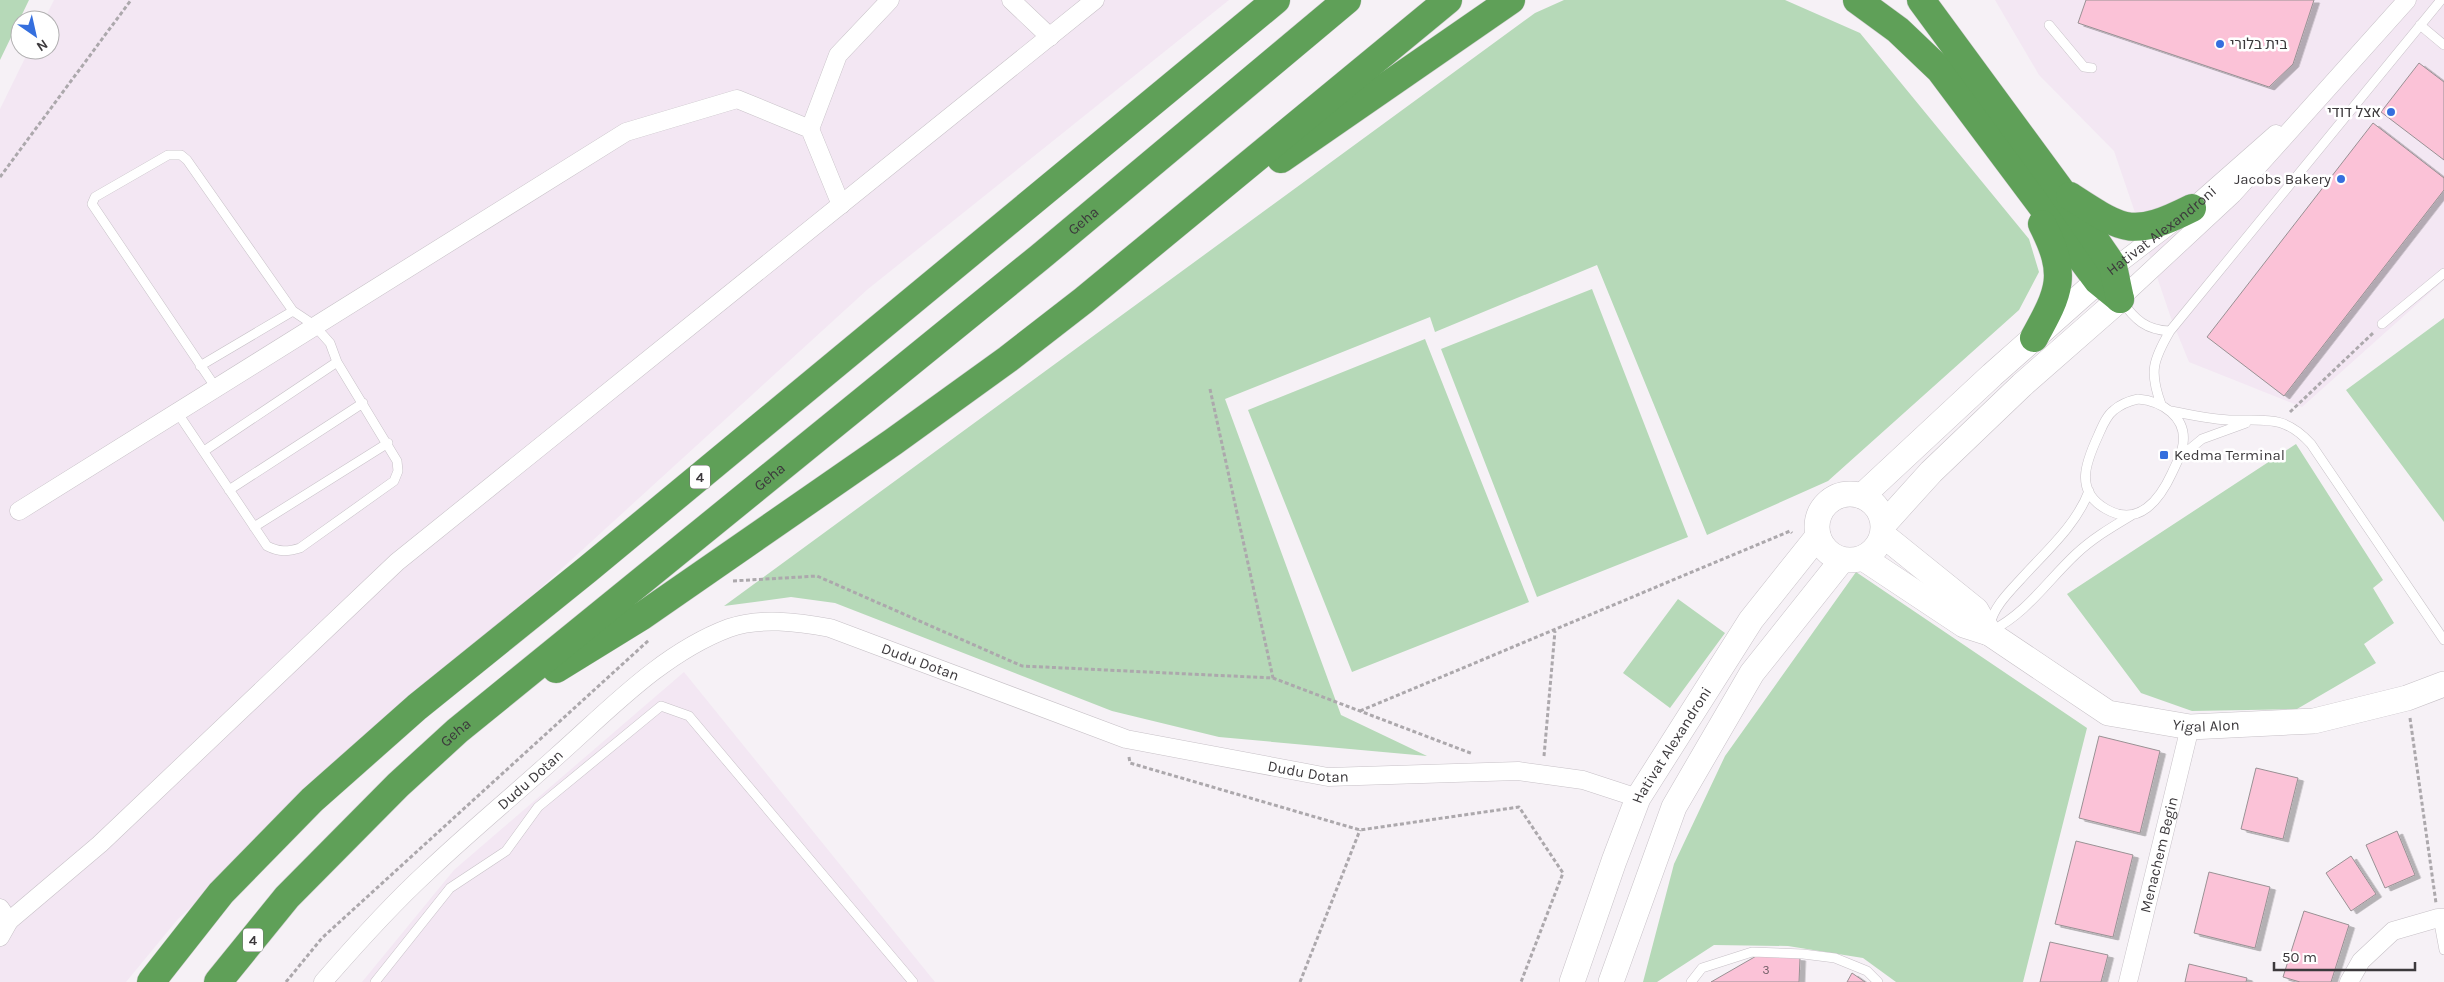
<svg xmlns="http://www.w3.org/2000/svg" width="2444" height="982" font-family="Karla,Heebo,sans-serif">
<style>
.built{fill:#f3e7f3}
.green{fill:#b6d9b8}
.building{fill:#fbc2d7;stroke:#999194;filter:url(#shadow)}
.lines{fill:none;stroke-linecap:round;stroke-linejoin:round}
.lane-casing{stroke:#c7c1c7;stroke-width:10}
.street-casing{stroke:#c7c1c7;stroke-width:19}
.secondary-casing{stroke:#c7c1c7;stroke-width:26}
.highway-casing{stroke:#d0cfd0;stroke-width:29}
.path{stroke:#aca8ac;stroke-width:3;stroke-dasharray:4 2.5;stroke-linecap:butt}
.lane{stroke:#fff;stroke-width:9}
.street{stroke:#fff;stroke-width:18}
.secondary{stroke:#fff;stroke-width:25}
.highway{stroke:#5fa058;stroke-width:28}
.poi-dot{fill:#356fde;stroke:#fff;stroke-width:2}
.labels{text-anchor:middle;dominant-baseline:central;stroke-width:5;stroke-linejoin:round;paint-order:stroke}
.number-label{font-size:12px;fill:#6c5b63}
.shield{fill:#fff;stroke:#767476;stroke-width:1}
.shield-label{font-size:14px;font-weight:bold;fill:#3c393c}
.poi-label{font-size:15px;fill:#3c393c;stroke:#fff;text-anchor:start}
.street-label{font-size:15px;fill:#3c393c;stroke:#fff}
</style>
<defs>
<filter id="shadow"><feDropShadow dx="5.5" dy="3" stdDeviation="0" flood-color="#0004"/></filter>
</defs>
<rect width="100%" height="100%" fill="#f6f1f6"/>
<path class="built" d="M54,0H1229L868,289L178,919L126,982H0V109L29,50H50V20H44Z
M1995,0H2444V280L2302,407L2189,362L2171,318L2114,151L2039,75Z
M684,672L935,982H362L454,870Z"/>
<path class="green" d="M0,0H29L0,60Z
M1564,0H1785L1860,33L2029,239L2039,272L2019,310L1828,481L1707,535L1597,265L1435,332L1430,317L1225,399L1341,715L1427,756L1219,737L1112,711L835,603L791,597L724,606L1535,13Z
M1592,289L1688,537L1537,597L1441,349Z
M2444,318V522L2346,390Z
M1425,339L1529,602L1352,672L1248,410Z
M2296,444L2383,580L2373,588L2394,623L2364,644L2376,663L2297,709L2192,711L2141,693L2067,594Z
M1856,572L2087,728L2023,982H1896L1863,958L1788,946L1714,945L1657,982H1643L1674,864L1725,756Z
M1678,599L1725,633L1670,708L1623,673Z"/>
<path class="building" d="M2086,0H2314L2293,64L2269,87L2078,23Z
M2419,63L2444,82V160L2381,112Z
M2373,123L2444,178V190L2284,396L2207,337Z
M2099,736L2160,751L2140,833L2079,818Z
M2256,768L2298,778L2283,839L2241,829Z
M2397,831L2415,875L2385,888L2366,845Z
M2076,841L2133,855L2113,937L2055,924Z
M2351,856L2376,894L2351,911L2326,873Z
M2209,872L2270,887L2255,948L2194,933Z
M2304,911L2349,925L2331,982H2300L2283,977Z
M2050,942L2108,955L2101,982H2040Z
M1758,955L1800,958L1799,982H1711Z
M2189,964L2247,978L2246,982H2185Z
M1852,973L1865,982H1847Z"/>
<g class="lines">
<defs>
<path id="lane" d="M2049,25L2084,67L2092,68
M2420,25L2444,45
M2121,300C2135,320 2146,330 2170,331
M2382,324L2444,273
M200,366L293,311
M2138,399C2162,401 2187,417 2183,444C2182,454 2176,464 2172,473C2160,499 2139,528 2106,509C2074,491 2086,462 2098,436C2102,427 2106,416 2114,410C2121,404 2129,401 2138,399Z
M2161,404C2149,372 2153,360 2170,331L2441,0
M2171,411C2190,415 2209,419 2229,420C2265,421 2284,414 2311,444L2444,640
M177,412L267,546C279,552 287,552 300,548L394,481L398,471L397,461L337,362L330,343L314,325L293,311L187,160L181,155H168L95,197L92,204L216,388
M204,451L337,362
M2180,457L2202,439L2246,423
M229,490L363,403
M254,527L388,443
M1990,625C1993,608 2008,593 2020,580C2044,553 2076,526 2089,491
M1991,631C2027,613 2047,581 2076,554C2093,538 2112,527 2132,515
M2438,918L2444,950
M375,982L450,888L506,851L538,807L661,706L689,716L913,982
M1691,982L1702,968L1752,952L1803,954L1835,958L1867,971L1878,982"/>
<g id="street">
<path d="M1011,0L1050,37"/>
<path d="M810,129L838,55L890,0"/>
<path id="s1" d="M2107,273L2192,208L2276,134"/>
<path d="M2120,299L2233,194L2407,0"/>
<path d="M19,511L626,132L737,99L810,129L841,205"/>
<path d="M0,908L9,921L0,937"/>
<path d="M9,921L100,844L397,562L1095,0"/>
<path id="s2" d="M323,982C356,944 390,906 427,872C469,832 514,795 557,756C609,710 662,653 729,628C760,617 798,622 830,628L1126,739L1328,777L1518,771L1583,780L1638,798"/>
<path id="s3" d="M2128,982L2190,727"/>
<path d="M2349,982L2361,961L2393,931L2438,918H2444"/>
</g>
<g id="secondary">
<circle cx="1850" cy="527" r="33"/>
<path d="M1862,496L1992,375L2098,281"/>
<path d="M1884,524L1931,472L2022,385L2120,299"/>
<path d="M1883,535L1976,610L1989,633"/>
<path id="s4" d="M1863,558L1964,625L1989,633L2108,713L2190,727L2314,721L2407,698L2444,684"/>
<path id="s5" d="M1572,982L1614,861L1638,798L1751,620L1818,536"/>
<path d="M1611,982L1674,807L1752,673L1842,560"/>
</g>
<g id="highway">
<path d="M1857,0L1898,30L1940,70L2098,281L2120,299"/>
<path d="M1921,0L2062,192L2113,266L2120,299"/>
<path d="M1281,159L1511,0"/>
<path d="M2070,196C2124,231 2132,238 2192,208"/>
<path d="M2034,338C2060,291 2068,275 2042,224"/>
<path d="M556,669L642,616L893,442L1008,359L1084,300L1448,0"/>
<path d="M151,982L221,893L312,800L417,707L588,569L1276,0"/>
<path id="s6" d="M218,982L287,897L398,785L457,731L1040,257L1347,0"/>
</g>
</defs>
<use href="#lane" class="lane-casing"/>
<use href="#street" class="street-casing"/>
<use href="#secondary" class="secondary-casing"/>
<use href="#highway" class="highway-casing"/>
<path class="path" d="M0,177L131,0
M1210,389L1273,678
M2290,412L2373,333
M733,581L817,576L1022,666L1273,678L1473,754
M1360,711L1790,531L1792,533
M2410,718L2436,903
M1544,756L1555,631
M1129,757L1130,763L1360,830L1519,807L1563,873L1521,982
M286,982L322,938L649,640
M1300,982L1360,830"/>
<use href="#lane" class="lane"/>
<use href="#street" class="street"/>
<use href="#secondary" class="secondary"/>
<use href="#highway" class="highway"/>
</g>
<g class="poi-dot">
<circle cx="2220" cy="44" r="5"/>
<circle cx="2391" cy="112" r="5"/>
<circle cx="2341" cy="179" r="5"/>
<rect x="2159" y="450" width="10" height="10" rx="2.5"/>
</g>
<g class="labels">
<g class="number-label">
<text x="1766" y="970">3</text>
</g>
<g class="shield">
<rect x="690" y="465.5" width="20" height="23" rx="4"/>
<rect x="243" y="928.5" width="20" height="23" rx="4"/>
</g>
<g class="shield-label">
<text x="700" y="477">4</text>
<text x="253" y="940">4</text>
</g>
<g class="poi-label">
<text x="2230" y="44">בית בלורי</text>
<text x="2381" y="112" text-anchor="end">אצל דודי</text>
<text x="2331" y="179" text-anchor="end">Jacobs Bakery</text>
<text x="2174" y="455">Kedma Terminal</text>
</g>
<g class="street-label">
<text stroke="none"><textPath href="#s6" startOffset="1155">Geha</textPath></text>
<text stroke="none"><textPath href="#s1" startOffset="69">Hativat Alexandroni</textPath></text>
<text stroke="none"><textPath href="#s6" startOffset="750">Geha</textPath></text>
<text stroke="none"><textPath href="#s2" startOffset="740">Dudu Dotan</textPath></text>
<text stroke="none"><textPath href="#s4" startOffset="390">Yigal Alon</textPath></text>
<text stroke="none"><textPath href="#s6" startOffset="345">Geha</textPath></text>
<text stroke="none"><textPath href="#s5" startOffset="258">Hativat Alexandroni</textPath></text>
<text stroke="none"><textPath href="#s2" startOffset="1145">Dudu Dotan</textPath></text>
<text stroke="none"><textPath href="#s2" startOffset="290">Dudu Dotan</textPath></text>
<text stroke="none"><textPath href="#s3" startOffset="131">Menachem Begin</textPath></text>
</g>
</g>
<g transform="translate(35 35) rotate(146)"><circle r="24" fill="#ffffff" stroke="#b1b0b1"/>
<path d="M0-4L9 19L0 12L-9 19Z" fill="#356fde"/>
<text y="-8" font-size="14" font-weight="bold" text-anchor="middle" fill="#3c393c">N</text>
</g>
<path d="M2274 962v8h141v-8" fill="none" stroke="#3c393c" stroke-width="2.5"/>
<text x="2282" y="962" font-size="15" fill="#3c393c" stroke="#ffffff" stroke-width="4" paint-order="stroke">50 m</text>
</svg>
